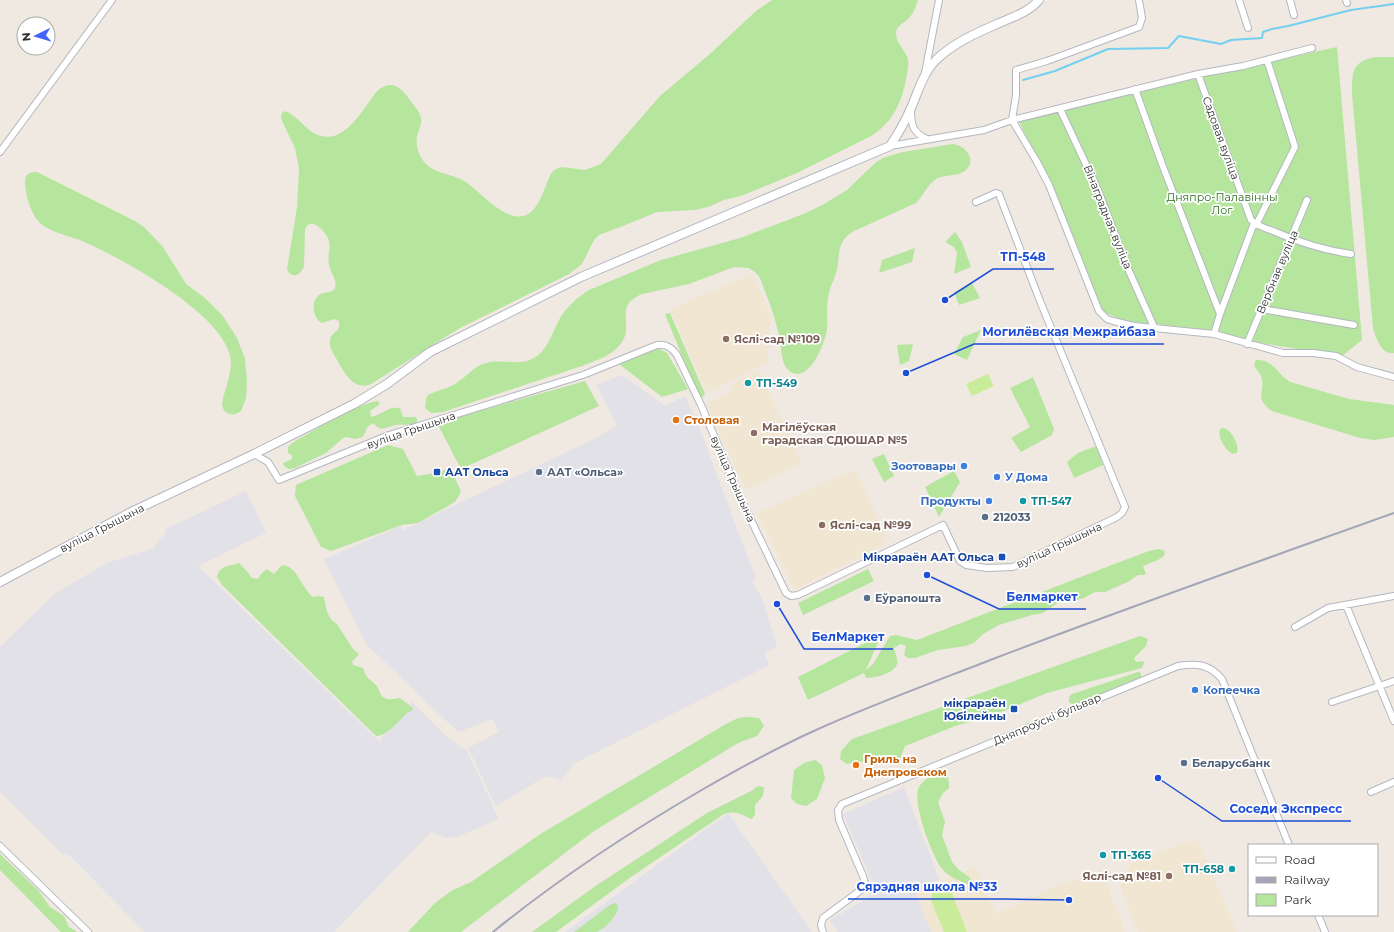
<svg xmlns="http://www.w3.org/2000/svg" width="1394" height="932" font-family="Montserrat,sans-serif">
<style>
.industrial{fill:#e3e1e8}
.education{fill:#f0e6d1}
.green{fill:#b6e59e}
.pitch{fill:#c9ec9a}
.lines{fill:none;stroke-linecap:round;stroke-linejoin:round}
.stream{stroke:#75cff0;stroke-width:2}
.minor-casing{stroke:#b4b7c1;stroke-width:8}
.tertiary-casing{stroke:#b4b7c1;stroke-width:10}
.minor{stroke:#fff;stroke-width:6}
.tertiary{stroke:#fff;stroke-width:8}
.rail{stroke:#a3a6b8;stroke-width:2}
.education-dot{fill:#8d6e63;stroke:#fff;stroke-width:1.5}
.culture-dot{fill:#0f9aa8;stroke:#fff;stroke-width:1.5}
.food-dot{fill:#e8710a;stroke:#fff;stroke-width:1.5}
.shop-dot{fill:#3f7fe0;stroke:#fff;stroke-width:1.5}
.transit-dot{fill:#1a4fb4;stroke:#fff;stroke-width:1.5}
.service-dot{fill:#5c6f8a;stroke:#fff;stroke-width:1.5}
.labels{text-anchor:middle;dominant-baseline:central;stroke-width:3.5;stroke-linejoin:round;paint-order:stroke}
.street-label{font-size:11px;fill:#2e2e2e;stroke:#fff}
.park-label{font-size:11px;fill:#2c6e1b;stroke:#fff}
.education-label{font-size:11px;font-weight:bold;fill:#785e54;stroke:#fff;text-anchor:start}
.culture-label{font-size:11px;font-weight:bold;fill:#0d838f;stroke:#fff;text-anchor:start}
.food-label{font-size:11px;font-weight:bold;fill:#c56008;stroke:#fff;text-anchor:start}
.shop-label{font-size:11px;font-weight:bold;fill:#366cbe;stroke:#fff;text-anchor:end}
.transit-label{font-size:11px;font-weight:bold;fill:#164399;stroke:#fff;text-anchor:end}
.service-label{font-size:11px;font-weight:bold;fill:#4e5e75;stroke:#fff;text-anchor:start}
.leader{fill:none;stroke:#1d4ed8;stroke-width:1.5}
.callout-dot{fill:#1d4ed8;stroke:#fff;stroke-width:1.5}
.callout-label{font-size:12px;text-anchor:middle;font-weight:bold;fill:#1d4ed8;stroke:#fff;stroke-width:3.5;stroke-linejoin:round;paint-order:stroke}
</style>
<rect width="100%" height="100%" fill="#efe9e1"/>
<path class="industrial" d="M622,375L665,406L685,396L699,427L756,579L752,581L763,600L777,647L764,653L770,665L575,763L561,780L546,776L496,806L468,748L499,732L493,719L458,732L367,645L324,559L401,526L403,530L598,437L617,426L597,385Z
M246,491L266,533L198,566L383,745L380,740L412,702L445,735L467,751L499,819L459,836L447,838L431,832L334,932H145L67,853L63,855L0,792V647L54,594L107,563L154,548L157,542L165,534L166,529Z
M904,787L939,879L916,893L931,932H838L830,920L877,892L843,814Z
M728,813L812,932H565Z"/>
<path class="education" d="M752,274L771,316L767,363L707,393L670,309Z
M758,370L802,463L746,490L706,404L733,391L731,385Z
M856,471L887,538L881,546L794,590L757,513L842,475Z
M1197,838L1237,932H1138L1120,887L1130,864Z
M975,867L996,914L1061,884L1102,871L1125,932H931L916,893Z"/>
<path class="green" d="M772,0H918C916,6 914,12 910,17C906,22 897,25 896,32C895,43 906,50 908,60C909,66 907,73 906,79C902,102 893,121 873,135L797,173L741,196L724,200L708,207L695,210L657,212L623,226L604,233L599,235L594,240L582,264L569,274L460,328L371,384C354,392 343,371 336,358C333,353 329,347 330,341C330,335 336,332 339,328V321L334,319L322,323C313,319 310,302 319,295C323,292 329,293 334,290C339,281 330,273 329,264C327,256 331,249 329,241C327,233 311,215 305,229L304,267C299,276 293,279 287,270L297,207L299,169L295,148L283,123L281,117L282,113L285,111C296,115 303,126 312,132C343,151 362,109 378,90C394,78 403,90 412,103C415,107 420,112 421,118C422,122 420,126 419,130C415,139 416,150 422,159C432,174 450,173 464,181C480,190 510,230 531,212C541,204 546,183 552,172L556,169L562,167L585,170L601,164L660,96L711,53L756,11Z
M1337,47L1362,340L1342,356L1254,342L1201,329L1125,321L1103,312L1019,121L1215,74Z
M1376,57H1394V353C1381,355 1376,338 1373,328L1352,94C1352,72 1352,61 1376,57Z
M953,144C968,146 978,163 963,172C955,177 944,174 936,179C927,185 923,196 916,203L852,232C846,236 842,241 840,248C838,255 839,262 837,269C835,279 829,288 828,298C826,308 828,319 827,329C825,342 813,374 797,374C792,374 788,370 785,366C780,353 781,340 777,327C773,311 766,294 760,278L755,272L749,268L734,267L689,284L642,294C613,306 634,324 622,342C614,355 595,361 582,366L443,412L431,413L425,408L426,399L428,395C435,391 444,390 451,386C464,380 473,366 486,363C503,358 519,367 534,358C548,350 552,333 559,320C566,307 577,298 589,290L661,260L740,238L806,213L824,204L847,190L875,163L883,158L903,152Z
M34,172H37L135,221L144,227L163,247L186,284L205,298L223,316L237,338L245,359L247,382L246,398L241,411C233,417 224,415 222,405C224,389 234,372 230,355C219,312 126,261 87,243C74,237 51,233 40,223C31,215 22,187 26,176L29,173Z
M955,232L962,242L971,267L954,274L957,253L954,247L945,242Z
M915,248L912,262L879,273L882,260Z
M972,283L980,298L959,305L954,292Z
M670,313L705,394L702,398L698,395L665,314Z
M981,330L967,360L954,354L963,337Z
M913,344L909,361L900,365L897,345Z
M651,347L658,348L667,353L688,389L662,397L619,364Z
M1256,360C1273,359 1277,374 1290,382L1349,399L1394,405V437L1374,440L1360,438L1272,411C1252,397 1267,390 1261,376C1259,370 1251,368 1256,360Z
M1033,377L1054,429L1052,435L1021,452L1011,438L1030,427L1010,388Z
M585,381L599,406L461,469L437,423Z
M378,401L380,404L370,411L371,417C383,415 386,406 400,408L403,417H415L417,419V422C411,427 402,423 395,425C390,426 384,430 379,428C378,428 374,424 374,423L368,426L363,437L355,439L346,437L342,439L326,453L295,468L289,469L284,466L283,463L292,459V455L288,453V447L292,443C314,431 354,404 378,401Z
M1222,428C1231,428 1240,445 1237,453L1232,454C1225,449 1217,438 1220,429Z
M388,445L403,449L417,476L436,473L451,468L461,492L455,502L418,523L402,525L331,551L321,547L295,496L296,485Z
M1096,446L1103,465L1074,478L1067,462L1078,453Z
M884,454L894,476L884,482L872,459Z
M954,471L960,482L939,517L925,487Z
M1159,549L1165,551L1164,556L1158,560L1143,566L1146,574L1144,575H1138L1128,582L1105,592H1095L1084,598L1069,602H1059L1043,613L1032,615L999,625L983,634L975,642L966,646L938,650L915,658H908L904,655L906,646L901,644L894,648C895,653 898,659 897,664C894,674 874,678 866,678L864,673L808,700L798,677L881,635L866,670L873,664L890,636L896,635L917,640L1117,563L1149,551Z
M239,563L244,568L252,578L258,579L262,573L267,569L274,574L282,565C298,566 301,588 313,597L318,596L324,597C326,607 327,619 337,624L353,649L359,654L352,662L353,665L363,668C367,682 373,679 378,688C380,692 380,696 385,698C390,701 395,698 400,698L413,708L412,711L408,712C401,719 386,737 376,736L222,585L217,577C219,566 229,566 239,563Z
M868,569L874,581L803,615L798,603Z
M1140,636L1148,639L1146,646L1134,658L1136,662L1143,661L1144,663L1142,668L1047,693L989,717L958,725L905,746L900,759V764L897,765L892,757L847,764L840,759L841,751L852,739Z
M1138,672L1141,673V678L1138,680L1074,705L1069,702V697L1072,694Z
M747,717L759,718L764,726L757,736L738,743L594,831L461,932H408L435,903L451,891L471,882L542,833L726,724L738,718Z
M815,760L822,765L825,778L817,799L806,806L797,804L791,798L794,770L804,763Z
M943,769C948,775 949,780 949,788L943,793L938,802L945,822L942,835L952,862L959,870L969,877L973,883L967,884C960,881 949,877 943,870C933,859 911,801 919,787C924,779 935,772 943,769Z
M758,786L764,787L763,796L755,805V814L752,819C740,815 737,810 724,814L631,877L556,932H532L594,887L707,813L751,791Z
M0,854L38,890L50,907L64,916L69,927L77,932H61L0,870Z
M615,903L618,905C619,915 606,928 597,932C591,932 580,932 574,932L610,905Z"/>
<path class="pitch" d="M988,374L994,386L972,396L966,384Z
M937,887H945L951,891L967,932H944L931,900L932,893Z"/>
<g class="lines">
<path class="stream" d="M1023,80L1055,71L1108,49L1168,48L1179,36L1221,44L1231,40L1262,38L1263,32L1272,29L1288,26L1351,10L1394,4"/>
<defs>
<path id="minor" d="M1139,0L1142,18L1139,27L1047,61L1016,70V95L1012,120L1037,162L1049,185L1099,311L1107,319L1113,321L1134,326L1214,334L1283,353H1313L1336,356L1357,367L1394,377
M1239,0L1248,28
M1290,0L1294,15
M1346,0L1347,3
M925,73L939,0
M1198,74L1251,220C1257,226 1265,228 1273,231C1298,242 1323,250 1351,254
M1135,89L1162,164L1220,314
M1060,109L1098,190L1129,271L1154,327
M911,110C911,125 913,133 927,139
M890,146L984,130L1012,120L1198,74L1243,66L1312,48
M0,152L112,0
M1256,225L1295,147L1267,60
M1262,309L1354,325
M1214,334L1220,314L1254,223
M1247,344L1307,200
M254,454L268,462L279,480L389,435L583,375L657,345C666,344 671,347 677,355L701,405L740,497L786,593L791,596L798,595L943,525L960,561L966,565L987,568L1013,567L1117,517L1122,513L1125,507L1040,301L999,194L996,193L976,202
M1346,605L1394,721
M1295,627L1328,608L1394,596
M1332,702L1394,681
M1371,792L1394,782
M0,846L88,932
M1318,915L1325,932
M823,932L821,925L823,918L861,890L865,883L863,876L839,820L838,810L842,804L1178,666C1197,663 1209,664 1222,679L1289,845"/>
<path id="tertiary" d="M0,582L133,511L254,454L354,404L387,384L430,352L581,277L890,146C898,134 905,122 911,108C918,92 923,73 936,60C952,44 976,33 997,24C1012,17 1028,13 1039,0"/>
</defs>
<use href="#minor" class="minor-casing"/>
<use href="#tertiary" class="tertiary-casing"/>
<use href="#minor" class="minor"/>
<use href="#tertiary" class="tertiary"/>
<path class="rail" d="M493,932C558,879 628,833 700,791C738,769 776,748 816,730C874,704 934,682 993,659C1126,608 1260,561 1394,513"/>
</g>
<g class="education-dot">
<circle cx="726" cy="339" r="4"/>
<circle cx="754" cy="433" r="4"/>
<circle cx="822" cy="525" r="4"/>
<circle cx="1169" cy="876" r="4"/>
</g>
<g class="culture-dot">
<circle cx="748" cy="383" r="4"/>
<circle cx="1023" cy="501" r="4"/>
<circle cx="1103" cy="855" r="4"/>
<circle cx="1232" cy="869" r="4"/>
</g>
<g class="food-dot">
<circle cx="676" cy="420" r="4"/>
<circle cx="856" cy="765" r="4"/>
</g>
<g class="shop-dot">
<circle cx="964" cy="466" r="4"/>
<circle cx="997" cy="477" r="4"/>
<circle cx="989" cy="501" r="4"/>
<circle cx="1195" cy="690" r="4"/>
</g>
<g class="transit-dot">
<rect x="433" y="468" width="8" height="8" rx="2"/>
<rect x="998" y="553" width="8" height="8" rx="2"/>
<rect x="1010" y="705" width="8" height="8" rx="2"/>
</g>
<g class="service-dot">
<circle cx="539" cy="472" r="4"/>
<circle cx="985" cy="517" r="4"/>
<circle cx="867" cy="598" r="4"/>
<circle cx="1184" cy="763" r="4"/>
</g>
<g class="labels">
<g class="street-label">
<text transform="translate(1221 138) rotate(70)">Садовая вуліца</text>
<text transform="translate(1108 217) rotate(68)">Вінаградная вуліца</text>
<text transform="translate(1277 272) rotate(-67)">Вербная вуліца</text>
<text transform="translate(411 430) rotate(-19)">вуліца Грышына</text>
<text transform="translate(733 479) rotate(66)">вуліца Грышына</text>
<text transform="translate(102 528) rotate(-27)">вуліца Грышына</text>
<text transform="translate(1059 545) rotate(-25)">вуліца Грышына</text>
<text transform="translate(1047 719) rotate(-23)">Дняпроўскі бульвар</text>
</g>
<g class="park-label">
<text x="1222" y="197">Дняпро-Палавінны<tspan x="1222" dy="13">Лог</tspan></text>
</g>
<g class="education-label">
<text x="734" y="339">Яслі-сад №109</text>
<text x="762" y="427">Магілёўская<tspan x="762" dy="13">гарадская СДЮШАР №5</tspan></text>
<text x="830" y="525">Яслі-сад №99</text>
<text x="1161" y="876" text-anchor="end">Яслі-сад №81</text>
</g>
<g class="culture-label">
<text x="756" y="383">ТП-549</text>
<text x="1031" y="501">ТП-547</text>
<text x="1111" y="855">ТП-365</text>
<text x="1224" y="869" text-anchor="end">ТП-658</text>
</g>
<g class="food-label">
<text x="684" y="420">Столовая</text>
<text x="864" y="759">Гриль на<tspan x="864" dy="13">Днепровском</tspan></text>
</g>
<g class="shop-label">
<text x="956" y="466">Зоотовары</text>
<text x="1005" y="477" text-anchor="start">У Дома</text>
<text x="981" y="501">Продукты</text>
<text x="1203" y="690" text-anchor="start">Копеечка</text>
</g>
<g class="transit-label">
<text x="445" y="472" text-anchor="start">ААТ Ольса</text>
<text x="994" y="557">Мікрараён ААТ Ольса</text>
<text x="1006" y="703">мікрараён<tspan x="1006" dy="13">Юбілейны</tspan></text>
</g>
<g class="service-label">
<text x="547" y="472">ААТ «Ольса»</text>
<text x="993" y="517">212033</text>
<text x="875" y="598">Еўрапошта</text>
<text x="1192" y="763">Беларусбанк</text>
</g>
</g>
<path class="leader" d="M945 300L993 269H1054M906 373L974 344H1164M927 575L999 609H1086M777 604L804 649H893M1158 778L1222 821H1351M1069 900L1005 899H848"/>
<g class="callout-dot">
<circle cx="945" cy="300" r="4"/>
<circle cx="906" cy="373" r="4"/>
<circle cx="927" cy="575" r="4"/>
<circle cx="777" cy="604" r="4"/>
<circle cx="1158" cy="778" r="4"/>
<circle cx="1069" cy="900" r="4"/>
</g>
<g class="callout-label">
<text x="1023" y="261">ТП-548</text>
<text x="1069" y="336">Могилёвская Межрайбаза</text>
<text x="1042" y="601">Белмаркет</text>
<text x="848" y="641">БелМаркет</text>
<text x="1286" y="813">Соседи Экспресс</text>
<text x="927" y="891">Сярэдняя школа №33</text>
</g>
<rect x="1248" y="844" width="130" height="72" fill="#ffffff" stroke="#ababab"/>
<rect x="1256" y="857" width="20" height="6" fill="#ffffff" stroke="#ababab"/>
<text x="1284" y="864" font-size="12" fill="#2e2e2e">Road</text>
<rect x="1256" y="877" width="20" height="6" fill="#a3a6b8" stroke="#ababab"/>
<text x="1284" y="884" font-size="12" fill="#2e2e2e">Railway</text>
<rect x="1256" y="894" width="20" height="12" fill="#b6e59e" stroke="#ababab"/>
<text x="1284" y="904" font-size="12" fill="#2e2e2e">Park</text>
<g transform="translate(36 36) rotate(265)"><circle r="19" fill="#ffffff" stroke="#ababab"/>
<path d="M0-3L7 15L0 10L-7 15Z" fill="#4264fb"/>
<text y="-6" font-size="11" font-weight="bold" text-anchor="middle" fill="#2e2e2e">N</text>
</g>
</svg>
